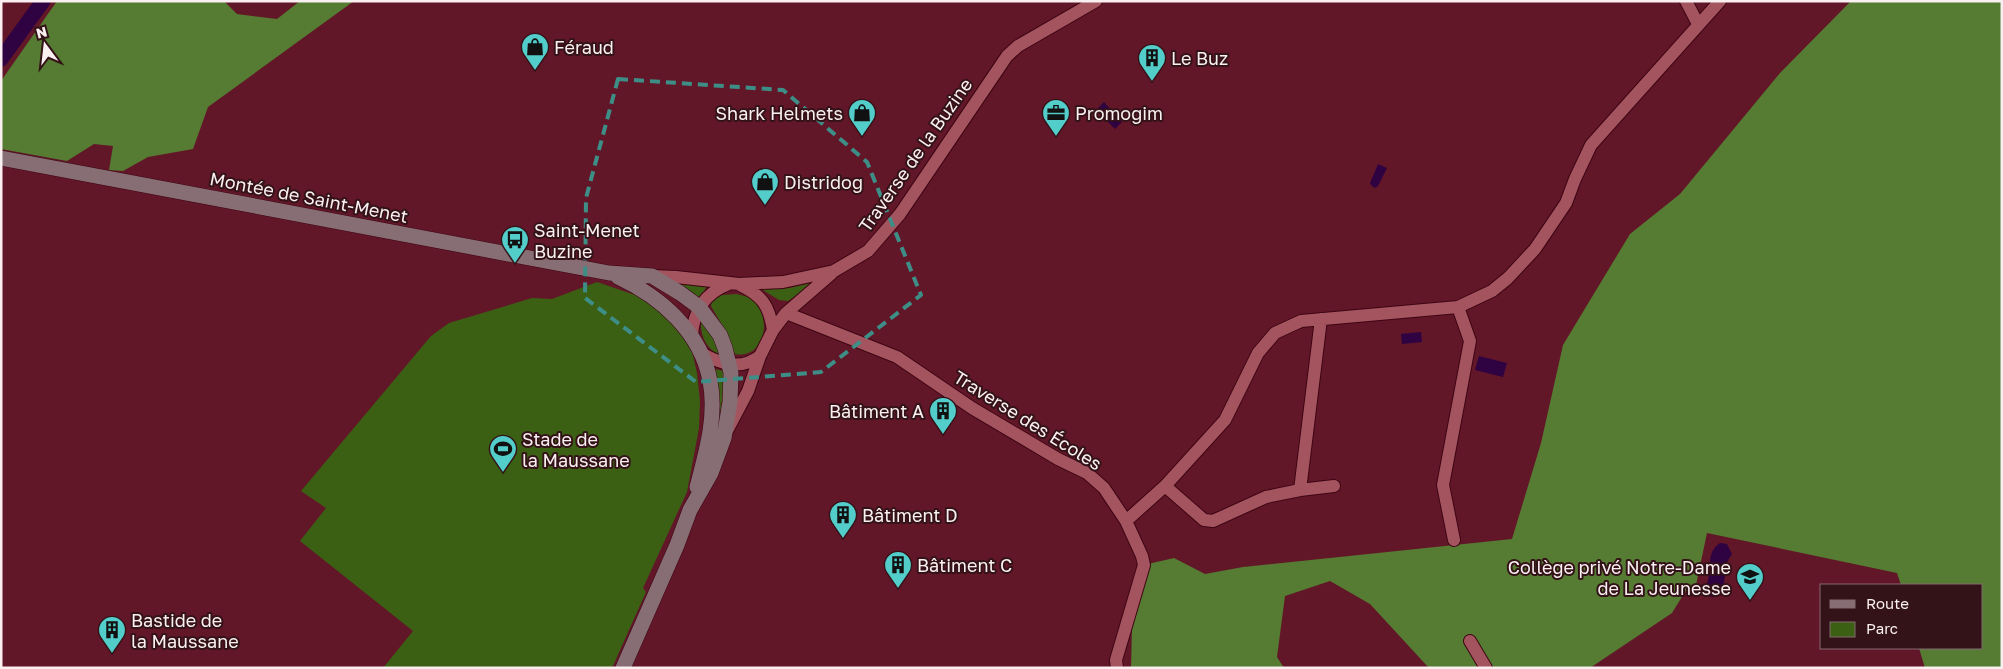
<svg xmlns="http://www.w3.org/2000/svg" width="2003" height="669" font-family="'Golos Text',sans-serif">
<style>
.green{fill:#3b6014}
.forest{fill:#557c32}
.water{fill:#2f0242}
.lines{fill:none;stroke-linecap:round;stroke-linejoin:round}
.canal{stroke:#2f0242;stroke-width:15}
.minor-casing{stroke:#3d0513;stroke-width:14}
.secondary-casing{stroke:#3d0513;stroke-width:16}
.minor{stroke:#a4545f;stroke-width:12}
.secondary{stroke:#876e75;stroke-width:15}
.marked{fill:none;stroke:#3e8e88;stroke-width:4;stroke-dasharray:10 6;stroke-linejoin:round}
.labels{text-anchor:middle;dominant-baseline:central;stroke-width:4;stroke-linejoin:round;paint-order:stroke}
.poi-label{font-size:18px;fill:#faf0f1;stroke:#331218;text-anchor:start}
.street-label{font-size:18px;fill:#faf0f1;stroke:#331218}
</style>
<rect width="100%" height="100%" fill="#621728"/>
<path class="green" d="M597,282L635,295L660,311L680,332L692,351L697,373L700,401L699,428L687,492L643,588L646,592L612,668H383L413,631L300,541L326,508L301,491L431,336L449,323L532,298L552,299Z
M673,282L707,286L700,297L696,298Z
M811,283L812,285L788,301L779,300L761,289L789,288Z
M737,294C740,295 745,296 748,297C774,311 767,360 735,354L722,325L711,306L712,300L722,295Z
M701,320L715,338L720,356C706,348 700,336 701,320Z
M715,369L723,371L724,387L718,427V386Z"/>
<path class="forest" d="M57,1H224L237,14L277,19L300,1H354L208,107L193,149L148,157L123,171L109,170L113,146L94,144L67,161L1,149V81Z
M1851,1H2002V668H1925L1919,648H1982V585H1901L1897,573L1707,533L1695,590L1688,587L1672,613L1590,668H1429L1370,604L1330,581L1285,596L1277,657L1284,668H1131L1132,628L1148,564L1174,558L1205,574L1243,567L1512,539L1541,443L1563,345L1630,234L1680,194L1780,73Z"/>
<path class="water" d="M1104,102L1122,122L1115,129L1096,110Z
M1378,164L1387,168L1378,186L1375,188L1372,186L1370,183Z
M1421,332L1422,342L1402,344L1401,334Z
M1479,356L1507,363L1503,377L1475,370Z
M1720,543L1727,544L1732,554L1727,562L1723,589L1713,597L1705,595C1704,588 1706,587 1708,580C1712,567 1706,552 1720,543Z"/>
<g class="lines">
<path class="canal" d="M1,59L43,1"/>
<defs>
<path id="minor" d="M1686,1L1698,24
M652,276L676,277L739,284L783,282L834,271L868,251L900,214L1007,56L1018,46L1096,1
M740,285C763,296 769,306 773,330
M786,313L897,357L972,408L1058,459L1087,473L1104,488L1126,521L1142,556L1144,565L1116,660L1117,668
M692,337C693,311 705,293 729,284
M701,353C721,364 740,371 760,356
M728,429L748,391L760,356L773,330L786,313L831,274
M1165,486L1204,520L1213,521L1266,497L1300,490L1334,486
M1300,490L1321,319
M1126,521L1165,486L1225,420L1258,353L1275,333L1301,321L1458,307L1492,291L1508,278L1535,249L1566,203L1575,179L1591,145L1720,1
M1454,540L1443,485L1470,341L1458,307
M1470,641L1486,668"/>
<path id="secondary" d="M1,158L609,273L652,276L680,293L699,307L720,335L725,348L731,373L730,402L724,438L711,473L690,510L677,545L623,668
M618,277C661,297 701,332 710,381C717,416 706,453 697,487"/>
</defs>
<use href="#minor" class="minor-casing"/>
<use href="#secondary" class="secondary-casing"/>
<use href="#minor" class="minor"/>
<use href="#secondary" class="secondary"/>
</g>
<path class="marked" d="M618,79L783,90L867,162L921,295L821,372L696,382L585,298L586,198Z"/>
<defs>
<symbol id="shop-pin" viewBox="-11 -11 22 30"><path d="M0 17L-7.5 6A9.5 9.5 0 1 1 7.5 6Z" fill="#53cdca" stroke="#331218"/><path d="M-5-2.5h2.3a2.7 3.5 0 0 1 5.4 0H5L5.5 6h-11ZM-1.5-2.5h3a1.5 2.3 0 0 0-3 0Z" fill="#111"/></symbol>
<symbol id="building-pin" viewBox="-11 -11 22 30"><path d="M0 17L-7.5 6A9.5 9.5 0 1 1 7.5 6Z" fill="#53cdca" stroke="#331218"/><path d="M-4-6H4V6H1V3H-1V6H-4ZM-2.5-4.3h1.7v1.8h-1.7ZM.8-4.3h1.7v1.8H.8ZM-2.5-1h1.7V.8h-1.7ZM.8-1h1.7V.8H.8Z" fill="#111"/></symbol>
<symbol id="office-pin" viewBox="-11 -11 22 30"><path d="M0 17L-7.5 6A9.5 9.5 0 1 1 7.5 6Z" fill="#53cdca" stroke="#331218"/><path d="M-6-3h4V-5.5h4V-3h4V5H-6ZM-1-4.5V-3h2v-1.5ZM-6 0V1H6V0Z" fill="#111"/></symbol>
<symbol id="bus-pin" viewBox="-11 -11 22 30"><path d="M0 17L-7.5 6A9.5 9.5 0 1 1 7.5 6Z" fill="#53cdca" stroke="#331218"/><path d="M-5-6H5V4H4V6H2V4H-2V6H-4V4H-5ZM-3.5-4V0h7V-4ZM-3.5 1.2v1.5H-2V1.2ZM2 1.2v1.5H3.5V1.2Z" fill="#111"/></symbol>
<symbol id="stadium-pin" viewBox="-11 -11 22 30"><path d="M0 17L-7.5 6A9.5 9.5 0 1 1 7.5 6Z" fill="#53cdca" stroke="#331218"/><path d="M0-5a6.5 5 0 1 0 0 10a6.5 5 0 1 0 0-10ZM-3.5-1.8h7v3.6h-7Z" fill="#111"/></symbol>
<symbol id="school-pin" viewBox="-11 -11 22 30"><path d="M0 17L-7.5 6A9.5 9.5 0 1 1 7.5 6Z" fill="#53cdca" stroke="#331218"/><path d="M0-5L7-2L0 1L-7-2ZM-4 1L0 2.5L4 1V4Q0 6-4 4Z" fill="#111"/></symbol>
</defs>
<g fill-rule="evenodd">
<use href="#shop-pin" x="519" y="31" width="32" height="43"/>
<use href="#building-pin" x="1136" y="42" width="32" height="43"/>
<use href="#shop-pin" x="846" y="97" width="32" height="43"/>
<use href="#office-pin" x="1040" y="97" width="32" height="43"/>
<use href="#shop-pin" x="749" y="166" width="32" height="43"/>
<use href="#bus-pin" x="499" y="224" width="32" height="43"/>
<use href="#building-pin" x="927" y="395" width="32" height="43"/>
<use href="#stadium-pin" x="487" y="433" width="32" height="43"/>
<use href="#building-pin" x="827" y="499" width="32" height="43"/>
<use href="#building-pin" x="882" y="549" width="32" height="43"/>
<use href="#school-pin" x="1734" y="561" width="32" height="43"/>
<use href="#building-pin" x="96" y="614" width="32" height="43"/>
</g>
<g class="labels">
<g class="poi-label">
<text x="554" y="47">Féraud</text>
<text x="1171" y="58">Le Buz</text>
<text x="843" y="113" text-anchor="end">Shark Helmets</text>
<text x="1075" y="113">Promogim</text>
<text x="784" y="182">Distridog</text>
<text x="534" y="230">Saint-Menet<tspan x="534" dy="21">Buzine</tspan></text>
<text x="924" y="411" text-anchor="end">Bâtiment A</text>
<text x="522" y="439">Stade de<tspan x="522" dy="21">la Maussane</tspan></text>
<text x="862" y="515">Bâtiment D</text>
<text x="917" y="565">Bâtiment C</text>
<text x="1731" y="567" text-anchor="end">Collège privé Notre-Dame<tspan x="1731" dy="21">de La Jeunesse</tspan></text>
<text x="131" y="620">Bastide de<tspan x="131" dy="21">la Maussane</tspan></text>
</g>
<g class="street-label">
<text transform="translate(915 155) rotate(-55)">Traverse de la Buzine</text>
<text transform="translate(309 197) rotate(11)">Montée de Saint-Menet</text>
<text transform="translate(1028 420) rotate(32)">Traverse des Écoles</text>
</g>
</g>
<rect width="2003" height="669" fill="none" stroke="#faf0f1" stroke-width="5"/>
<rect x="1820" y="584" width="162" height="65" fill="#331218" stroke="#836b6f"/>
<rect x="1830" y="600" width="25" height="8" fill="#876e75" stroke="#836b6f"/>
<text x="1866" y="609" font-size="15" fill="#faf0f1">Route</text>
<rect x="1830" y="622" width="25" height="15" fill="#3b6014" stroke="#836b6f"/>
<text x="1866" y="634" font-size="15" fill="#faf0f1">Parc</text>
<g transform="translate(45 45) rotate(345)" stroke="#331218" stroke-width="4" paint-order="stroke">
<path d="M0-4L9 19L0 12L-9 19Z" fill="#faf0f1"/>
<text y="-8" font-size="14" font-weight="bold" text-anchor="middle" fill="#faf0f1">N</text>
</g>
</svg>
